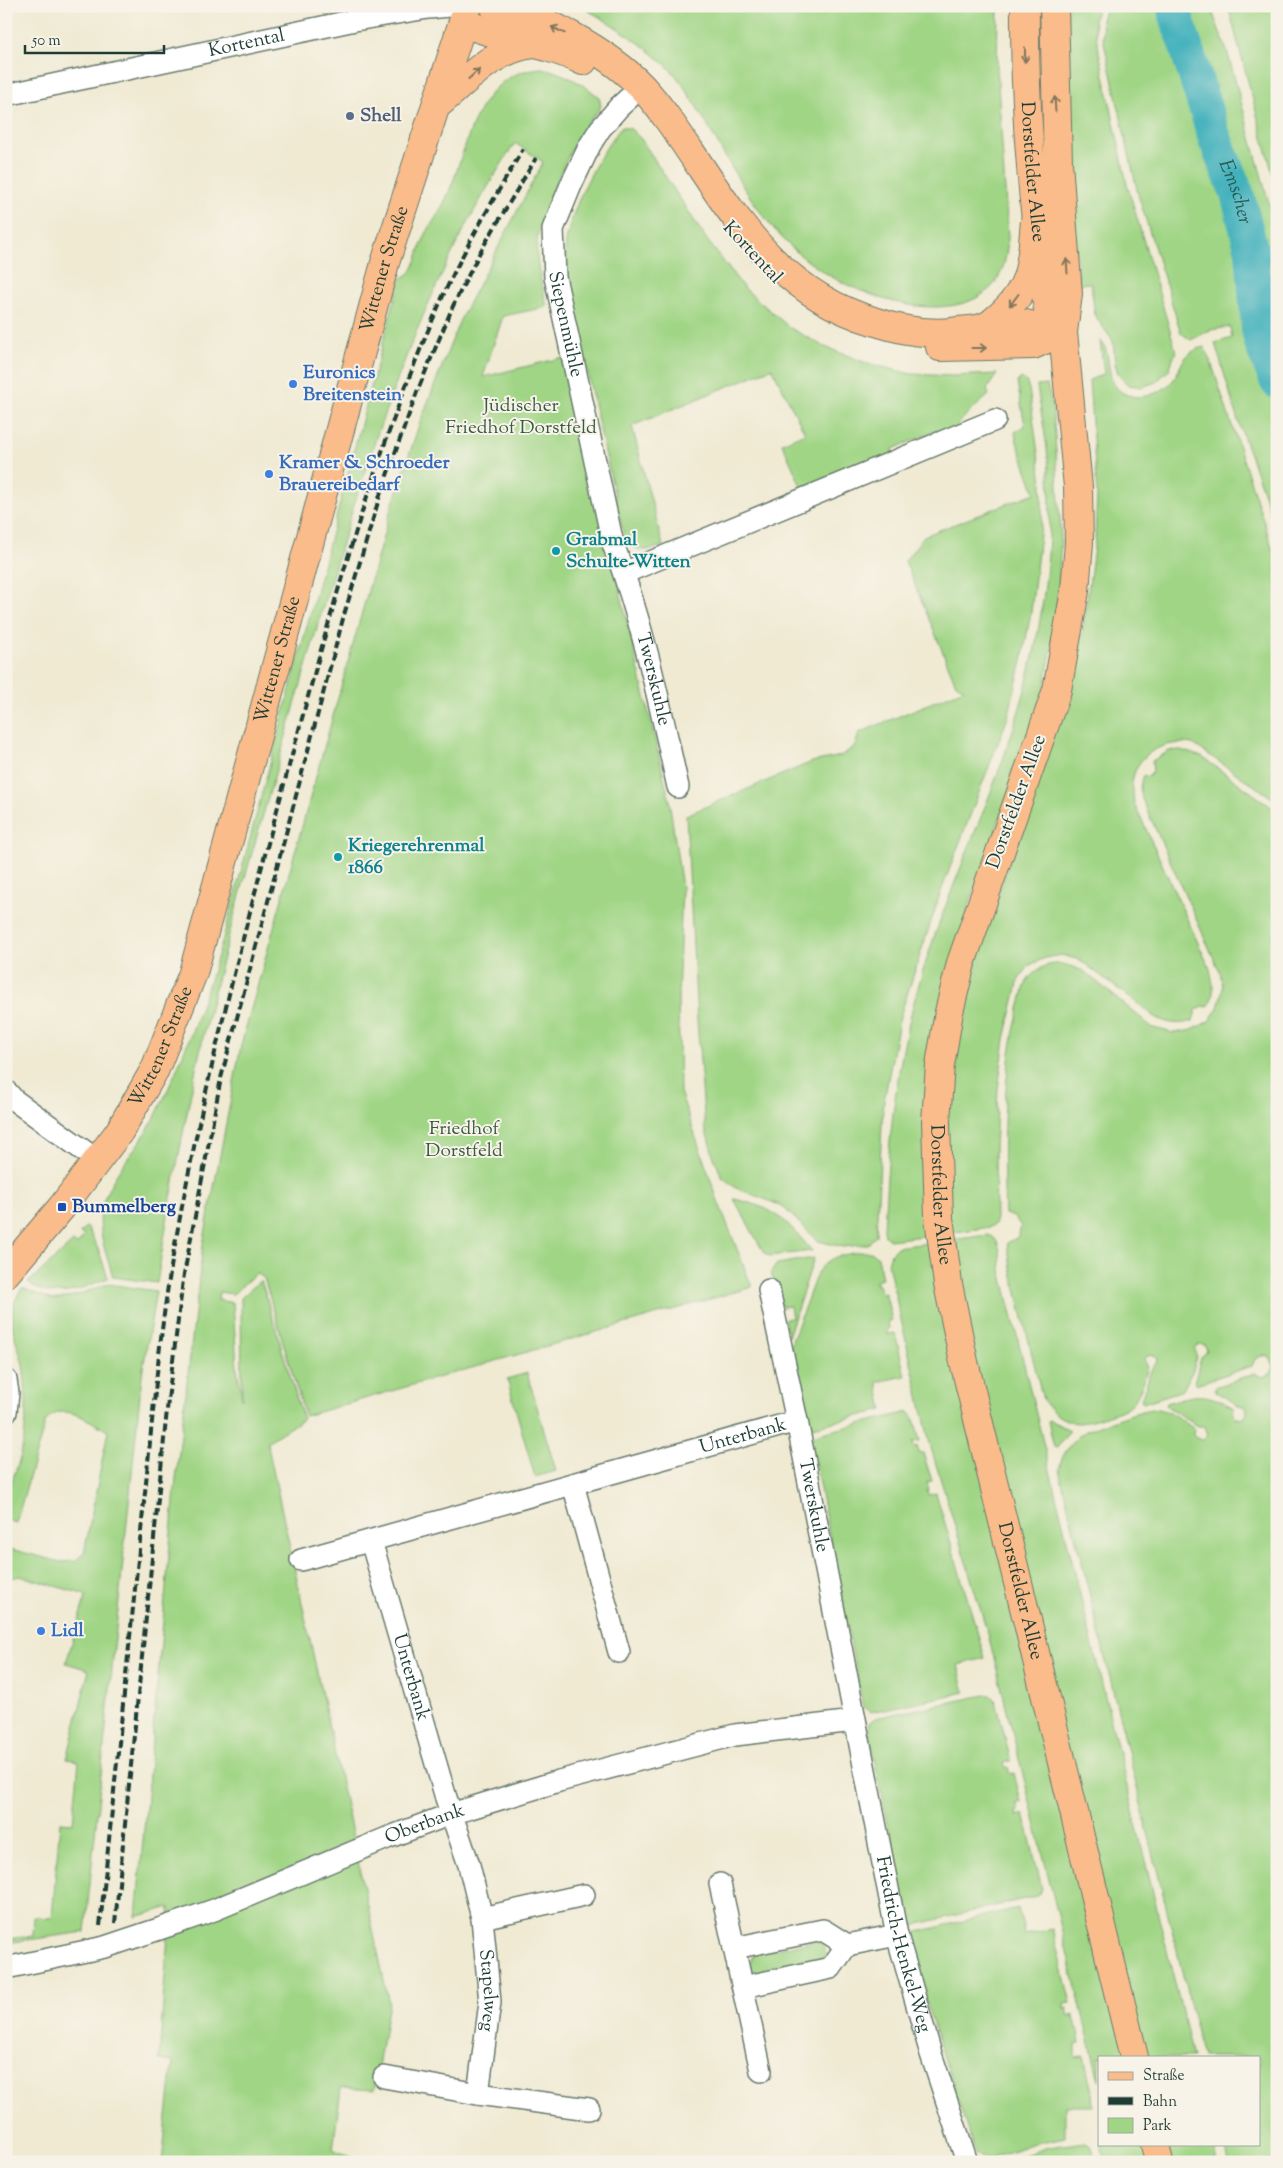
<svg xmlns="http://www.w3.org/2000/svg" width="1283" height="2168" font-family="'Sorts Mill Goudy',serif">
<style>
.green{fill:#a0d585;stroke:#60895c}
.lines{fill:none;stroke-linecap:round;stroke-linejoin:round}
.river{stroke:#42b1bc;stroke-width:34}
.minor-casing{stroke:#687a6c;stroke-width:24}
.major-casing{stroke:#687a6c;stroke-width:30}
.minor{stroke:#fff;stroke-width:21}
.major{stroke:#fabc8b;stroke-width:28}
.rail{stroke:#1f3d34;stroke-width:4;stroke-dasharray:8 4;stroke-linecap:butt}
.oneway{stroke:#82765b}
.service-dot{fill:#5c6f8a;stroke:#f7f3e8;stroke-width:2}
.shop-dot{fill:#3f7fe0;stroke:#f7f3e8;stroke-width:2}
.culture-dot{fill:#0f9aa8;stroke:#f7f3e8;stroke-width:2}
.transit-dot{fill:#1a4fb4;stroke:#f7f3e8;stroke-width:2}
.labels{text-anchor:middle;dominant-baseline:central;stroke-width:4;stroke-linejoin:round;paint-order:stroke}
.street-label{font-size:19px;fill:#1f3d34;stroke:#f7f3e8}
.service-label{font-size:19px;font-weight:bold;fill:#4e5e75;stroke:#f7f3e8;text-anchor:start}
.shop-label{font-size:19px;font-weight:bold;fill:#366cbe;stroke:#f7f3e8;text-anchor:start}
.park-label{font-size:19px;fill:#395b44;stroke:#f7f3e8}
.culture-label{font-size:19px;font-weight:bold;fill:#0d838f;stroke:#f7f3e8;text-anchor:start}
.transit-label{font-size:19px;font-weight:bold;fill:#164399;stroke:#f7f3e8;text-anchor:start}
.water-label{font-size:20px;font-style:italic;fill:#285a56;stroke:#f7f3e8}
</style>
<rect width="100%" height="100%" fill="#f7f3e8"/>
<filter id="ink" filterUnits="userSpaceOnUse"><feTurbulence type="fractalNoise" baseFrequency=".02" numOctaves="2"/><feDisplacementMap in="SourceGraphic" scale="10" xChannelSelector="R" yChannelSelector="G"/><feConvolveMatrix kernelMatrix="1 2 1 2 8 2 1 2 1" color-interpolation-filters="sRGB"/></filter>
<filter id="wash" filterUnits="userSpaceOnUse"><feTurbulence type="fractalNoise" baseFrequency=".0096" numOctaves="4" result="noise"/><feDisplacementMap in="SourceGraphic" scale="20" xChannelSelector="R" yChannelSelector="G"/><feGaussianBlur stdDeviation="1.12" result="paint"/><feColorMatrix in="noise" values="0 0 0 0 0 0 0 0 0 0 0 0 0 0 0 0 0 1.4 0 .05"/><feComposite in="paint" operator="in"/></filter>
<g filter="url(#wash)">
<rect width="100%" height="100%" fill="#f0ead3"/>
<path class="green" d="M580,6H998L997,68L1008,237C1006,270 998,292 964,303C936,311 902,306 875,296C792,268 757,214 717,142C704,120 687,87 670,69C647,46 608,21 580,6Z
M1064,6H1098L1094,20L1098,47L1127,184L1176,351L1169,370L1156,382L1142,387L1129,385L1119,376L1115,364L1113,341L1095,316L1091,283L1079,284L1070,194Z
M1106,6H1210L1227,51L1277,232V530L1239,424L1215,343L1232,338L1230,327L1210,330L1191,340L1181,333L1138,194L1103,38L1102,20Z
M1228,6H1277V190Z
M542,68C564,73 582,83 599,97L601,106C596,114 589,120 584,128C569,151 539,215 537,242C535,263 543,287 547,307L503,316L483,377L565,357L669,799L682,888L678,999L680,1092L718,1201L752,1287L305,1416L264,1278L256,1273L233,1294L219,1292L218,1300L233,1303L237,1368L242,1399L241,1298L261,1280L303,1419L267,1442L389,2003L374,2090L341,2088L333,2149L360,2162H162L173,2062L159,2060L170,1907L136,1917L176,1478L203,1244L241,1045L390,512L419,425L460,320L543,162L515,143C403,313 350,515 294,708C260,828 222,947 196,1069C181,1140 168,1211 157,1283L113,1277C106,1252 94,1225 104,1199C115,1170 139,1147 154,1119C183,1061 204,1001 223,939L400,279C404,277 410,274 412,270C418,259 420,246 426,234C432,223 439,213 445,201C469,150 472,73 542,68Z
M622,127L631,129L641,139L707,240L743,287L790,328L825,347L867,363L911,374L952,376L997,374L987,389L989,395L967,414L951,433L940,439L935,431L893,449L892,457L804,493L782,443L805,433L772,368L632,426L663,546C645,551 640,553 625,541C609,468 591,395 577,321C572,296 563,268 566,242C570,211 600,150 622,127Z
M1100,340C1112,351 1105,373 1116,387C1130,404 1158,396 1171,383C1178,375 1180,363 1187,356C1192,351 1197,349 1204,347L1209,356L1277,562V801L1193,744C1165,740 1136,752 1132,783C1132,789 1134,797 1134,803L1210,969C1213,984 1216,994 1208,1007L1203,1006L1196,1010L1193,1021C1180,1025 1171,1024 1158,1019L1080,960L1062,955L1045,958L1030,965L1019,979L1005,1039L998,1089L995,1148L996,1223L990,1227L949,1233L946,1111L961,1007L1067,687L1083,630L1095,540L1097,494L1089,380L1104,374Z
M1021,378L1026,381L1029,389L1042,482V518L1031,612L1022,661L1008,717L941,891L900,1016L883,1106L876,1236L868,1244L843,1247L818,1241L782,1206L736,1188L722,1177L714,1158L705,1128L697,1020L686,815L812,762L841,756L855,746L859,733L964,689L956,684L905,561L924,536L1035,493L1016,439L1015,432L1025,426L1017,382Z
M1047,385L1052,403L1055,435L1061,537L1058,596L1053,642L1043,695L966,915L930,1235L890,1240L885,1236L884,1230C888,1145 895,1066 919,984C948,885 997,793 1024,693C1043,623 1053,545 1049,473C1048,444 1041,415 1037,386Z
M1181,750L1202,757L1277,811V2162H1229L1225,2144H1259V2057H1203L1059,1470C1062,1452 1072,1440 1086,1431C1100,1426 1145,1407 1157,1409C1171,1411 1183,1421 1194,1429L1193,1434L1196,1438L1203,1440L1208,1435L1205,1426H1197L1168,1407L1166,1405L1167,1403C1197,1393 1206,1392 1234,1408L1233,1413L1235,1417L1242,1419L1247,1414L1246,1407L1238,1405L1216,1392L1215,1387L1255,1373C1263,1380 1273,1376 1274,1365L1268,1356H1261L1255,1359L1252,1366L1196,1384L1194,1382L1201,1358L1207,1351L1205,1345L1198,1344L1194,1349L1197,1357L1193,1370L1183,1390L1143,1403L1141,1400L1152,1368L1158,1361L1156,1356L1150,1354L1144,1359L1148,1367C1145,1378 1141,1390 1135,1400C1129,1409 1118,1412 1108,1415C1079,1425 1063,1427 1043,1400L1012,1273L1007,1243L1018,1237L1021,1226L1014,1217L1005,1214C1002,1145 1002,1073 1020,1005C1023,995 1024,981 1033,974C1049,959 1067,963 1085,972L1153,1028L1174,1033L1192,1030L1209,1021L1218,1008L1223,988L1220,972L1142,799L1140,788L1142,777L1148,776L1153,771L1152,761L1169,751Z
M734,1199C776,1208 786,1220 812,1251L770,1256L764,1253Z
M87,1226L99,1251L108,1278C79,1289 57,1303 28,1283L73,1242L77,1245L84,1236L80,1233Z
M988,1235C1002,1238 1000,1257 1001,1270L1193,2057H1099V2080L988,1634L931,1448L888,1264L891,1253L897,1247Z
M859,1252H871L878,1257L882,1279L876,1281V1285H879L881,1293L885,1292L892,1320L888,1321L889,1329L887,1330V1334L895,1333L905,1376L877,1382L883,1410L813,1427L808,1425L790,1347L817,1273C830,1255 839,1256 859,1252Z
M814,1258L788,1337L784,1319L792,1318L790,1306L782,1307L771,1272L777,1264Z
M108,1284L156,1291L142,1375L85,1932L6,1943V1939L33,1936L34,1917L52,1918L60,1822L73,1823L79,1761L67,1759L89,1670L66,1663L86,1595L20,1576L6,1579V1548L61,1562L75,1561L84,1553L108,1431C95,1424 72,1408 57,1413C52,1414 48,1419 45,1423L16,1523L6,1520C6,1514 5,1507 6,1501C9,1483 19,1467 22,1449C27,1425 27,1397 24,1372C19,1335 0,1323 22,1288L53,1300L74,1296Z
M527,1373L556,1471L535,1477L507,1379Z
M909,1412L914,1418L920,1441L913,1442L914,1447L917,1446L919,1453H923L932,1481L927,1482L929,1490L927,1491L928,1495L936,1493L985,1658L958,1665L965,1692L871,1712L863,1707L810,1438L818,1434Z
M1049,1420L1070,1430L1057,1448L1054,1447L1048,1421Z
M985,1695H990L996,1701L1011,1761L1004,1763L1005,1767H1008L1010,1774L1014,1773L1021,1802L1017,1803L1018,1811L1016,1812L1017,1816L1024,1814L1042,1889L1037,1896L914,1925L906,1919L868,1728L869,1723L875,1718Z
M1018,1908L1025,1935L1052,1929L1071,2003L1064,2004V2009L1067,2008L1069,2016L1074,2015L1080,2043L1076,2044V2057L1084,2056L1092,2092L1093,2106H1065V2137L1031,2144L987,2160L976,2155L928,2009L911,1938L917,1932Z
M815,1941C825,1944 827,1949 824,1959L759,1975L750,1967L752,1956L757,1953Z
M1085,2142C1095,2145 1093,2153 1094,2162H1003L1049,2147Z
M1102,2144H1144L1149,2162H1103Z
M1166,2144H1214L1218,2162H1170Z"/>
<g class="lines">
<path class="river" id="s1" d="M1173,6L1215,139L1237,193L1252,251L1258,329L1262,346L1277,382"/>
</g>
</g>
<g filter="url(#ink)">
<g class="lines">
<defs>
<g id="minor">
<path id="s2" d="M641,87L619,107L600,129L590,145L571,185L553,229L555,277L613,544C643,622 660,706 678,787"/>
<path id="s3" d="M6,95L355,20L428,8L450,6"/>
<path d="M624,573L995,420"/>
<path d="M6,1091L14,1100L98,1161"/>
<path id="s4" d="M769,1290L797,1421L897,1935L931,2054L967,2162"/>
<path d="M6,1380L8,1393L6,1412"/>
<path d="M573,1484L619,1652"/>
<path id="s5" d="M371,1541L446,1798L469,1865L482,1918L490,2002L478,2094"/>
<path id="s6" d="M301,1560L797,1421"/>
<path d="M720,1884L761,2071"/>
<path d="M482,1918L584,1895"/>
<path d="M734,1948L823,1930L847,1945L897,1935"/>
<path id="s7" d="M6,1968L105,1947L162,1928L214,1910L387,1838L451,1814L559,1781L735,1735L854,1721"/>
<path d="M743,1987L831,1968L847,1945"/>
<path d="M384,2077L478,2094L589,2109"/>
</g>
<g id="major">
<path d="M494,6C542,15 608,52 642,87C665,112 683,141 702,169C747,237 792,297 873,321C900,330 930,336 958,331C967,330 976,330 984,327C991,325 997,318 1002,314C1034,284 1031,260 1035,221"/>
<path id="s8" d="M1025,6C1024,108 1032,208 1048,309L1053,320L1063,332"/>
<path id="s9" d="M1054,6L1058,163L1068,294L1063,332L1078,487L1079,543L1075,591L1057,690L961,963L949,1012L940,1065L936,1121L939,1218L948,1284L964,1362L1134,2057"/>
<path d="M464,23C503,39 545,42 583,61"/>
<path d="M437,105C467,81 493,48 534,44"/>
<path d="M986,327L1025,324L1063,332"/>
<path d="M940,347L1033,345L1063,332"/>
<path id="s10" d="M6,1273L62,1207L119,1132L155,1069L193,973L385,263L468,6"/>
<path d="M1155,2144L1159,2162"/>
</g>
</defs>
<use href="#minor" class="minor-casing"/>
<use href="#major" class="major-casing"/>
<use href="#minor" class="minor"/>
<use href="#major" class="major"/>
<path class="rail" d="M115,1923L168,1400L183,1280L221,1078L344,615L381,492L417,392L453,306L480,252L536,158
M100,1926C114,1791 128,1656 142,1521C151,1438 157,1355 170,1273C201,1090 249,912 298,733C337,590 377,448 436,312C460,255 492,202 523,149"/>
</g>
<defs><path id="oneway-shaft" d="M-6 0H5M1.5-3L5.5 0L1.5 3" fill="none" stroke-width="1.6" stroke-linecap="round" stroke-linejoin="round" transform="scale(1.25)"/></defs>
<g class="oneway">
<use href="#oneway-shaft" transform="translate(558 30) rotate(-154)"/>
<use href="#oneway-shaft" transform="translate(1025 55) rotate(90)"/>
<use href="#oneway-shaft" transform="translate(474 74) rotate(-42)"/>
<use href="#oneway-shaft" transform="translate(1055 104) rotate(-93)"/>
<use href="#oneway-shaft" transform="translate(1067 266) rotate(-94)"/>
<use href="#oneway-shaft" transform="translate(1014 300) rotate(127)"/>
<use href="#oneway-shaft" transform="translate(979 348)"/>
</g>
</g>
<circle class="service-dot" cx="350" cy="116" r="5"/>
<g class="shop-dot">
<circle cx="293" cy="384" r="5"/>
<circle cx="269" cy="474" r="5"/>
<circle cx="41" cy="1631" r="5"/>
</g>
<g class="culture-dot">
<circle cx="556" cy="551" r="5"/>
<circle cx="338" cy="857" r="5"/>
</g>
<rect class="transit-dot" x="57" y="1202" width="10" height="10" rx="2.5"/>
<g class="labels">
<g class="street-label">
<text stroke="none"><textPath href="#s3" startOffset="246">Kortental</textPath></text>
<text stroke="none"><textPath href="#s8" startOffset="166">Dorstfelder Allee</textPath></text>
<text transform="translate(752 253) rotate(47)">Kortental</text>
<text stroke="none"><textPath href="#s10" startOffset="1086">Wittener Straße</textPath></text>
<text stroke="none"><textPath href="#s2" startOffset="266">Siepenmühle</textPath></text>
<text stroke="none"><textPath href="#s10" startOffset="681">Wittener Straße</textPath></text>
<text stroke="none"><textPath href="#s2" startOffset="632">Twerskuhle</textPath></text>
<text transform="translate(1017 802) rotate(-70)">Dorstfelder Allee</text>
<text stroke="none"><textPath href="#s10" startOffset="276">Wittener Straße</textPath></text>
<text stroke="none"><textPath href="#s9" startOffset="1211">Dorstfelder Allee</textPath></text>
<text stroke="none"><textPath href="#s6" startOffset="459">Unterbank</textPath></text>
<text stroke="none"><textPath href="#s4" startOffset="220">Twerskuhle</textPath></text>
<text stroke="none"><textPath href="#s9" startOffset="1616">Dorstfelder Allee</textPath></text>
<text stroke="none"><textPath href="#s5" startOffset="142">Unterbank</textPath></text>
<text stroke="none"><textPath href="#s7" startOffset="444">Oberbank</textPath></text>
<text stroke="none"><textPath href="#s4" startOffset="668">Friedrich-Henkel-Weg</textPath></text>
<text stroke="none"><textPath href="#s5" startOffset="466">Stapelweg</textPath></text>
</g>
<g class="service-label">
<text x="360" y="116">Shell</text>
</g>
<g class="shop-label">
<text x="303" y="373">Euronics<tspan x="303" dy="22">Breitenstein</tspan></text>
<text x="279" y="463">Kramer &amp; Schroeder<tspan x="279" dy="22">Brauereibedarf</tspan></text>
<text x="51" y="1631">Lidl</text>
</g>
<g class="park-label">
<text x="521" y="406">Jüdischer<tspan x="521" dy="22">Friedhof Dorstfeld</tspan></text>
<text x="464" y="1129">Friedhof<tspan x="464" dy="22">Dorstfeld</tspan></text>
</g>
<g class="culture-label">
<text x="566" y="540">Grabmal<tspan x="566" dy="22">Schulte-Witten</tspan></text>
<text x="348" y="846">Kriegerehrenmal<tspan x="348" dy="22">1866</tspan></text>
</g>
<g class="transit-label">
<text x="72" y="1207">Bummelberg</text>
</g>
<g class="water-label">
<text stroke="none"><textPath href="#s1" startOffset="196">Emscher</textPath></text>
</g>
</g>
<rect width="1283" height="2168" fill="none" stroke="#f7f3e8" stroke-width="25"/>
<rect x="1098" y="2056" width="162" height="90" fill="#f7f3e8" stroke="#a1aaa0"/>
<rect x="1108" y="2072" width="25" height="8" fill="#fabc8b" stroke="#a1aaa0"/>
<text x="1143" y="2080" font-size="15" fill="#1f3d34">Straße</text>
<rect x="1108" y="2097" width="25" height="8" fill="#1f3d34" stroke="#a1aaa0"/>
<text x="1143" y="2106" font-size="15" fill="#1f3d34">Bahn</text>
<rect x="1108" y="2118" width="25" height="15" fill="#a0d585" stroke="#a1aaa0"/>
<text x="1143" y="2130" font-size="15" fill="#1f3d34">Park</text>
<path d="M25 45v8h139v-8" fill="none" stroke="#1f3d34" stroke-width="2.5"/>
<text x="32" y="45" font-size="15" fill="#1f3d34" stroke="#f7f3e8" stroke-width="4" paint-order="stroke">50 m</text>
</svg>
